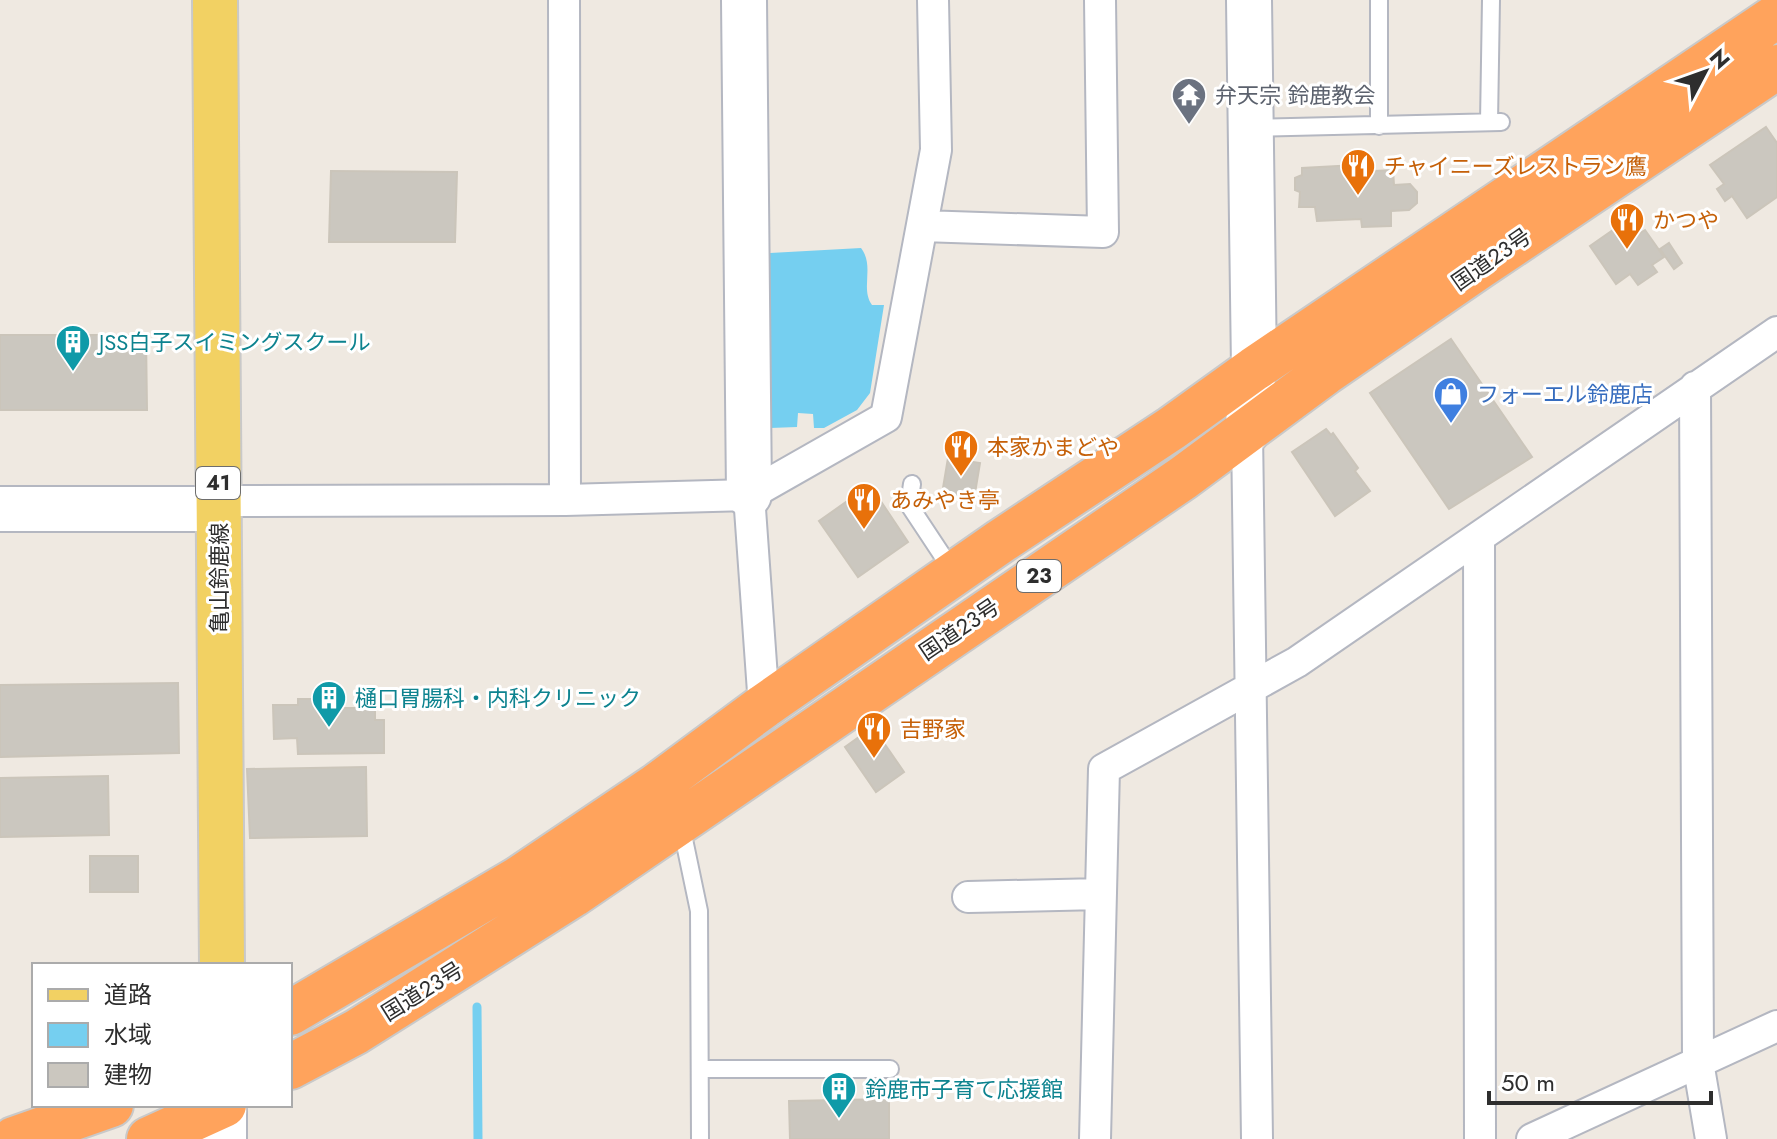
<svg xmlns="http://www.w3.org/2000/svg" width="1777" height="1139" font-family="Jost,'Noto Sans JP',sans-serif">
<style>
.water{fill:#75cff0}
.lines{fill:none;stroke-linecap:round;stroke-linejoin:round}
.stream{stroke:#75cff0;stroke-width:9}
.building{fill:#cbc7bf;stroke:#cbc5ba;stroke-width:2}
.lane-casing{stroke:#b4b7c1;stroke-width:20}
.street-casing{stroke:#b4b7c1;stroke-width:34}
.secondary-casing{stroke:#b4b7c1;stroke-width:48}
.primary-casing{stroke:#c9c9c9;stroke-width:48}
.highway-casing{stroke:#c9c9c9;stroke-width:48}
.lane{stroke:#fff;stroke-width:16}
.street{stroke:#fff;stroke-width:30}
.secondary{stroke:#fff;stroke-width:44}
.primary{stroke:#f2d163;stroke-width:44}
.highway{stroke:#ffa35c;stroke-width:44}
.labels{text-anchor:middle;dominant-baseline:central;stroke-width:6;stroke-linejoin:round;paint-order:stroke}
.shield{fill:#fff;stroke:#6d6d6d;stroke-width:2}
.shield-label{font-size:20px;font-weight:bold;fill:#2e2e2e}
.worship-label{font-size:22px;fill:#5b616d;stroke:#fff;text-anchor:start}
.food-label{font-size:22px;fill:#c56008;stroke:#fff;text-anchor:start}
.street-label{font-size:22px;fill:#2e2e2e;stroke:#fff}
.culture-label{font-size:22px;fill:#0d838f;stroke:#fff;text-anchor:start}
.shop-label{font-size:22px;fill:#366cbe;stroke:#fff;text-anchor:start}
</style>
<rect width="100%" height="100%" fill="#efe9e1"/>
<path class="water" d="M861,248C875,266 860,289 872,305H884L870,393L857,410L824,428H814L813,414L798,413L797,427L770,428V253Z"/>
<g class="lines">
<path class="stream" d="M477,1007L478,1139"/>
</g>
<path class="building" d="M1766,127L1777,143V197L1747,218L1732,196L1725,201L1717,189L1724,184L1710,165Z
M1374,164V171L1393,170L1394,185L1410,184L1417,192V203L1409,210L1391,211V226L1362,227L1361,219L1317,221L1315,207H1299L1300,192L1295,190V178L1302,175V168Z
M331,171L457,172L455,242H329Z
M1626,221L1631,228L1635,226L1640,233L1645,230L1664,257L1652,265L1657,272L1638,285L1630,274L1616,284L1590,246Z
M1669,243L1682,263L1674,269L1660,249Z
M0,335H146L147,410H0Z
M1451,339L1532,457L1449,509L1370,393Z
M1326,429L1331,435L1333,433L1358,468L1355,471L1370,491L1335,516L1292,452Z
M948,458L980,463L974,499L942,494Z
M870,485L908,542L858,577L819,521Z
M178,683L179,753L0,757V685Z
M298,699H319V717H331V708H375V720H384V753L298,754L297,738L274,739L273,705H298Z
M873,727L904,772L876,792L845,747Z
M366,767L367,836L250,838L247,769Z
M108,776L109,835L0,837V778Z
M90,856H138V892H90Z
M889,1099V1139H790L789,1101Z"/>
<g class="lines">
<defs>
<path id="lane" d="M1379,0V126
M1489,122L1491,0
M1254,128L1501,122
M912,484L909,505L954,573
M681,825L699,911L700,1139
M700,1069H890"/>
<path id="street" d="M564,0L565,500
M922,226L1103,232L1100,0
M1695,387L1698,1062L1711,1139
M1247,432L1257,1139
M749,495L764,706
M219,501L565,500L749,495L886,417L936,150L933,0
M1479,537L1480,1139
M968,897L1101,894
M1095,1139L1104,769L1297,662L1777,332
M1532,1139L1777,1026"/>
<path id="secondary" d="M744,0L749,495
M1247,432L1254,369L1249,0
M0,509H219
M224,1139V1105"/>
<path id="primary" d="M215,0L222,965"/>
<path id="highway" d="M290,1013L518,879L656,786L764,706L1001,541L1172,428L1254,369L1777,16
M290,1067L356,1032L573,895L1183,478L1325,373L1479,267L1777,67
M14,1139L111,1105
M149,1139L224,1105"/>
</defs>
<use href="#lane" class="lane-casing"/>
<use href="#street" class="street-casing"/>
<use href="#secondary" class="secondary-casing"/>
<use href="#primary" class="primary-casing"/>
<use href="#highway" class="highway-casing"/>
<use href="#lane" class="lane"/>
<use href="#street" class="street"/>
<use href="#secondary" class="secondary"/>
<use href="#primary" class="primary"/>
<use href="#highway" class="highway"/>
</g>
<defs>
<symbol id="temple-pin" viewBox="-11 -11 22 30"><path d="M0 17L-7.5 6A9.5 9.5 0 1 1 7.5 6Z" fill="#6b7280" stroke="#fff"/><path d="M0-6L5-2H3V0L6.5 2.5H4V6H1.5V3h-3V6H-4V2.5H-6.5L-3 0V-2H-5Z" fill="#fff"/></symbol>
<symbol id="restaurant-pin" viewBox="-11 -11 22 30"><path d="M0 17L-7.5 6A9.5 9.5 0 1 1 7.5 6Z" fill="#e8710a" stroke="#fff"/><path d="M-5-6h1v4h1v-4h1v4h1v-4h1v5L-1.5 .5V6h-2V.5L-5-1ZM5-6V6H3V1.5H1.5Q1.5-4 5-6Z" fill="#fff"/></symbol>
<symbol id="building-pin" viewBox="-11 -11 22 30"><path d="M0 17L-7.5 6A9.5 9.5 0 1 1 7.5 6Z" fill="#0f9aa8" stroke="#fff"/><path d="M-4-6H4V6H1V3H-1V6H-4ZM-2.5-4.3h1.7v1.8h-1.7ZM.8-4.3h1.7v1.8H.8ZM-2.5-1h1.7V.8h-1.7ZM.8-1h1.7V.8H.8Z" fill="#fff"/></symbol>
<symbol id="shop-pin" viewBox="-11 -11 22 30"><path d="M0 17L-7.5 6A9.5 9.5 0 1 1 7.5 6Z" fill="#3f7fe0" stroke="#fff"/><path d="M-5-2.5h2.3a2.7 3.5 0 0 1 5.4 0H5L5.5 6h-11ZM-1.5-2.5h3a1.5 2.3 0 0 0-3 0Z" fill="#fff"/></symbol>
</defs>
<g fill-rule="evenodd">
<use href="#temple-pin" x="1169" y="75" width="40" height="54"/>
<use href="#restaurant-pin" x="1338" y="146" width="40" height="54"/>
<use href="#restaurant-pin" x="1607" y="200" width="40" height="54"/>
<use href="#building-pin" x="53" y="322" width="40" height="54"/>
<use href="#shop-pin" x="1431" y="374" width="40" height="54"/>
<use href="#restaurant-pin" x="941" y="427" width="40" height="54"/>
<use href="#restaurant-pin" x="844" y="480" width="40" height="54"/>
<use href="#building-pin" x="309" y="678" width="40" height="54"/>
<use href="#restaurant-pin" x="854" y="709" width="40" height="54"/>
<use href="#building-pin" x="819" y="1069" width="40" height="54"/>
</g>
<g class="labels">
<g class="shield">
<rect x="196" y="467" width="44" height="32" rx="6"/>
<rect x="1017" y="560" width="44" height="32" rx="6"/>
</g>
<g class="shield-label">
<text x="218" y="483">41</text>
<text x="1039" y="576">23</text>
</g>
<g class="worship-label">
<text x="1215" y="95">弁天宗 鈴鹿教会</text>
</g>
<g class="food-label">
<text x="1384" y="166">チャイニーズレストラン鷹</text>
<text x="1653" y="220">かつや</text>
<text x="987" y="447">本家かまどや</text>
<text x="890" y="500">あみやき亭</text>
<text x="900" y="729">吉野家</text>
</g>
<g class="street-label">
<text transform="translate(1491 259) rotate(-35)">国道23号</text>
<text transform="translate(219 578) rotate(-90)">亀山鈴鹿線</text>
<text transform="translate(959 629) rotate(-34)">国道23号</text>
<text transform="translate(422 991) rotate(-32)">国道23号</text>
</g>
<g class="culture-label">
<text x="99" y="342">JSS白子スイミングスクール</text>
<text x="355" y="698">樋口胃腸科・内科クリニック</text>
<text x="865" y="1089">鈴鹿市子育て応援館</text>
</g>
<g class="shop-label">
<text x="1477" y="394">フォーエル鈴鹿店</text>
</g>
</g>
<rect x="32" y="963" width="260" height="144" fill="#ffffff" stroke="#ababab" stroke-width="2"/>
<rect x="48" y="989" width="40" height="12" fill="#f2d163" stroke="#ababab" stroke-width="2"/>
<text x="104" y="1003" font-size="24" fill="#2e2e2e">道路</text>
<rect x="48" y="1023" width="40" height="24" fill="#75cff0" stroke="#ababab" stroke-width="2"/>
<text x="104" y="1043" font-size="24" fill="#2e2e2e">水域</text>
<rect x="48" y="1063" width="40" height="24" fill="#cbc7bf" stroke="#ababab" stroke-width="2"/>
<text x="104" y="1083" font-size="24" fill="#2e2e2e">建物</text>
<g transform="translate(1705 72) rotate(49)" stroke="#ffffff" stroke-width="6" paint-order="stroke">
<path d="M0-6L14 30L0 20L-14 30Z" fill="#2e2e2e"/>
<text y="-12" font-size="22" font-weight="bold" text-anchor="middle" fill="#2e2e2e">N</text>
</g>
<path d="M1489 1091v12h222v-12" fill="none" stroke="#2e2e2e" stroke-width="4"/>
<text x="1501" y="1091" font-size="24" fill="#2e2e2e" stroke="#ffffff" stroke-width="6" paint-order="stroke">50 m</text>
</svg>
